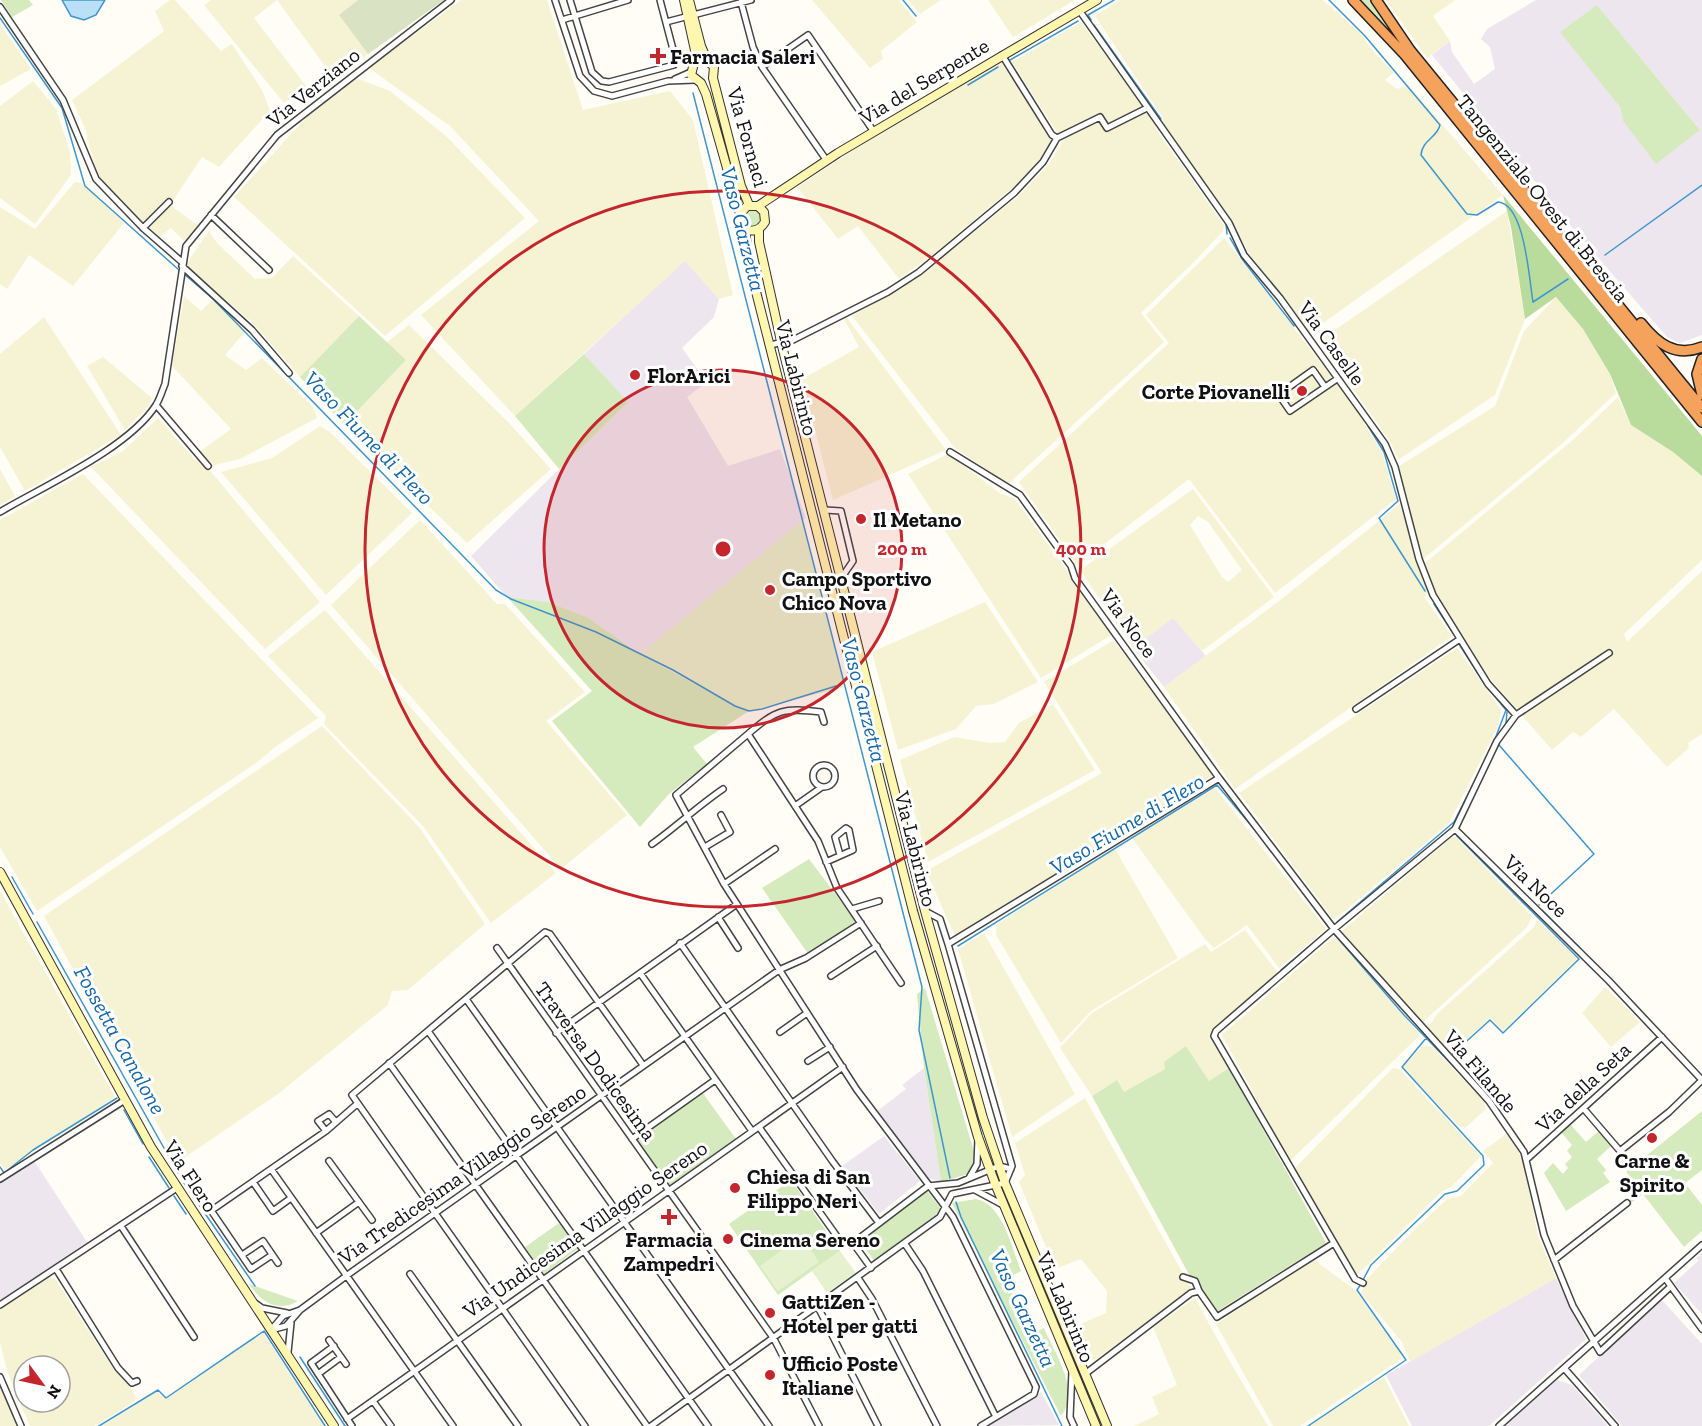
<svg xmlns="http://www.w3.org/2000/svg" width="1702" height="1426" font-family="'Zilla Slab',serif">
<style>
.industrial{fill:#eee6ef;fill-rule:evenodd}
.farmland{fill:#f6f3d4;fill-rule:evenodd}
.green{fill:#d5ebbd}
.forest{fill:#b9dc9c}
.cemetery{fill:#d9e3c4}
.pitch{fill:#e6f2cf}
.water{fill:#b9e0f7;stroke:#3f96cf;stroke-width:1.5}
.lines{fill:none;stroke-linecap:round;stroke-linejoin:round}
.stream{stroke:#3f96cf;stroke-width:1.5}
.street-casing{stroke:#444;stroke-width:8}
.secondary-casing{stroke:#333;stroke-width:10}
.highway-casing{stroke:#222;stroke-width:12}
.street{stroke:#fff;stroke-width:5}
.secondary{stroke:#fff6b0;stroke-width:8}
.highway{stroke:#f5a25d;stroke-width:9}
.ring{fill:none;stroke:#c4262e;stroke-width:3}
.poi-dot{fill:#c4262e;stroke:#fff;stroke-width:2}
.labels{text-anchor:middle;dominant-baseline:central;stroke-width:6;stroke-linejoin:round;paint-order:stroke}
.poi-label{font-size:21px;font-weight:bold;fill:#111;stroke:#fff;text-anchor:start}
.street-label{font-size:21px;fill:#111;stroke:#fff}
.water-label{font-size:22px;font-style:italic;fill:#1768a6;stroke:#fff}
.centre{fill:#c4262e;stroke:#fff;stroke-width:3}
.ring-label{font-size:18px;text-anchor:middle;font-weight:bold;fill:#c4262e;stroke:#fff;stroke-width:6;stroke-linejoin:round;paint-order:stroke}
</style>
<rect width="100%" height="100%" fill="#fffdf5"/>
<path class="industrial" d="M1536,0H1702V335L1680,343L1667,337L1581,238L1432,55L1450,41L1452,52L1474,84L1495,69L1490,47L1481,39L1487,29ZM1597,5L1700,130L1623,121Z
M685,260L719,299L714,317L682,348L707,382L687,397L728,466L780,449L806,518L640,654L587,617L548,602L507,597L471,556L627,402L584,354Z
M1173,617L1206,656L1164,687L1133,648Z
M924,1068L941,1182L927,1178L876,1112L906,1089L902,1085Z
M884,1136L920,1181L879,1214L842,1166Z
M33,1159L87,1242L0,1301V1181Z
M1702,1253V1314L1674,1283L1698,1261L1696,1258Z
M1556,1278L1586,1339L1489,1426H1412L1386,1375Z
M1661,1299L1702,1344V1426H1622L1579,1375Z
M1557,1380L1572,1385L1608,1426H1505Z
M1041,1392L1059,1425L988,1426Z"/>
<path class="farmland" d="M170,0H175L221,51L232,44L262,90L270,111L219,167L202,157L170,205L199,226L184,241L171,228L158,238L105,187L95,168L85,128L72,100L164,31L155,11Z
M211,0H277L254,18L307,87L284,103L204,5Z
M277,0H358L339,15L368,54L335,80Z
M461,0H547L583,110L670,91L693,120L733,295L719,299L685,261L515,416L421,315L539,221L450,126L369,68Z
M812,0H898L917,22L881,51L883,59L870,68Z
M908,0H941L920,14Z
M988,0H1075L1013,37Z
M1120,0H1323L1359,32L1377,56L1394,72L1385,80L1397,89L1408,85L1503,195L1309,333L1285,298L1254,263L1233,222L1162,122L1163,118L1095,16Z
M1386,0H1455L1433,16L1450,41L1427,58Z
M1081,22L1157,124L1155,128L1224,225L1223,231L1196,260L1141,313L1164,342L1008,484L954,447L852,316L917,278L1020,195L1049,164L1063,142L1012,62Z
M0,24L31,69L0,86Z
M1000,61L1053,141L1041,159L1013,187L936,252L899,279L858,226L838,239L797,187L921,106Z
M356,78L390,91L446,136L525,218L385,336L234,197L301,123L325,100Z
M33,81L56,109L70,152L71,175L35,224L0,198V106Z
M75,182L83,184L124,223L73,286L29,255L7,289L0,284V207L35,229Z
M1507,211L1525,319L1495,395L1398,460L1390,441L1319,341Z
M209,231L217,243L255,279L272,278L293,256L359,316L300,377L253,323L185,266Z
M1224,238L1366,421L1364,423L1382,452L1396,499L1275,593L1189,479L1077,565L1019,482L1169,343L1146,315Z
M184,296L201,311L213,299L245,332L225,355L246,370L262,358L313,407L317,418L240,459L214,465L199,452L231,429L172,366Z
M1556,297L1583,329L1610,374L1616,393L1564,442L1422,560L1399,466L1495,406L1524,331Z
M44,317L121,435L25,491L0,447V354Z
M847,318L946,450L833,500L802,379L859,347L844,319Z
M409,325L508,422L551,469L467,543L344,425L406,360L386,343Z
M103,357L152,398L148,407L125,430L87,366Z
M1618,397L1631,425L1673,452L1702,476V560L1624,634L1627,642L1702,571V734L1688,743L1689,748L1667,767L1614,709L1581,737L1573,732L1552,750L1488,676L1435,591L1424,564L1574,439Z
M158,418L194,459L207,467L320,602L265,649L91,467L123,451Z
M320,426L330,432L412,513L326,595L221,472L272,458Z
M948,454L1001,494L1014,498L1113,634L1041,678L908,474Z
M0,469L15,496L0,505Z
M83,474L318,718L275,747L256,763L37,911L0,847V520Z
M1193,489L1274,597L1202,651L1173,618L1133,648L1080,570ZM1198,516L1208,522L1242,570L1228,582L1222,577L1190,525Z
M1400,504L1428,591L1424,597L1452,636L1235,789L1164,687L1279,601Z
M420,520L497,604H505L585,692L546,721L627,815L561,869L331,605Z
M985,602L1038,682L994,704L976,706L956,729L898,750L872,652Z
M325,610L556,873L491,923L423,826L324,724L326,716L268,656Z
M1114,640L1213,776L955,936L926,871L1102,773L1044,682Z
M1457,648L1501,710L1498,726L1449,823L1334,920L1239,793Z
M1053,704L1095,770L928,862L900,760L954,737L991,743L1005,742L1019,723Z
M322,726L419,827L485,924L408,990L392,991L388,1005L278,1094L178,1162L44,916Z
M1215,788L1326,929L1279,968L1247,925L1214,948L1205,939L1132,838Z
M1452,837H1456L1532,916L1527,927L1422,1023L1342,931Z
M1115,849L1178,958L1091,1011L1061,1043L996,935L997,924Z
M0,891L115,1097L5,1170L0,1163Z
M1537,920L1577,959L1503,1031L1491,1018L1450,1053L1428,1028L1437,1014L1534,927Z
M1245,930L1279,974L1211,1033L1229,1068L1209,1081L1186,1046L1166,1068L1124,1093L1117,1080L1092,1096L1060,1048L1092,1013L1205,944L1211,952Z
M984,933L1075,1094L1012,1137L958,949Z
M1336,938L1420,1035L1290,1161L1222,1035L1332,939Z
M1605,987L1640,1022L1611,1047L1582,1013Z
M1423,1046L1433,1047L1484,1102L1485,1110L1465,1128L1458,1125L1404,1070L1402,1066Z
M1393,1068L1399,1069L1481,1156L1451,1187L1441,1192L1356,1276L1293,1170Z
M1085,1098L1191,1288L1094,1361L1076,1326L1106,1313L1107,1291L1081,1259L1055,1269L1019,1182L1025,1175L1015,1143Z
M1506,1134L1517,1148L1525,1169L1538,1236L1556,1278L1410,1362L1402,1342L1361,1293L1367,1279L1410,1234L1447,1199L1461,1196L1493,1163L1483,1151Z
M1313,1259L1356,1291L1400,1353L1401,1359L1300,1426H1273L1216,1324Z
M47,1276L55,1279L116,1373H120L136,1397L134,1402L94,1426H30L8,1374L0,1342V1308ZM24,1366H60V1402H24Z
M1195,1298L1229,1360L1268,1426H1134L1159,1414L1152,1397L1177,1385L1153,1327Z
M263,1333L324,1426H102L157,1392L166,1399Z
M1384,1377L1409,1426H1308Z
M0,1387L18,1426H0Z"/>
<path class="green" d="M1,0H29L33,5L12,17Z
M1357,0H1372L1402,47Z
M1597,5L1700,130L1656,164L1623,121L1620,107L1560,32Z
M743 218a9 9 0 1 1 18 0a9 9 0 1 1-18 0Z
M359,316L406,360L344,425L300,377Z
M584,354L628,402L559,469L515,416Z
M507,597L548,602L587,617L640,654L735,706L749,711L693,747L707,764L669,794L640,827L552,721L592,691Z
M809,859L856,921L809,955L762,888Z
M925,988L976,1158L968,1174L941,1182L924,1068L917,994Z
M1186,1046L1209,1081L1229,1068L1326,1243L1211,1315L1092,1096L1117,1080L1124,1092L1165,1069L1164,1062Z
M702,1092L736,1139L671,1186L637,1140Z
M1702,1111V1170L1685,1183L1702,1205V1231L1684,1247L1643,1194L1628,1205L1625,1201L1641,1190L1626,1172Z
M1570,1124L1586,1142L1600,1130L1611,1146L1597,1159L1606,1170L1603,1173L1610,1182L1566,1211L1544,1173L1553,1163L1563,1174L1568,1168L1565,1164L1572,1157L1567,1151L1572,1145L1561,1132Z
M791,1180L840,1251L778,1295L729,1224Z
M927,1191L942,1210L874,1261L861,1242Z
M976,1199C1003,1204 1012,1249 1021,1271L1006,1279L1030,1334L1044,1328C1055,1354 1081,1391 1061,1416L952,1203Z
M559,1223L579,1248L544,1274L525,1247Z
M249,1284L298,1301C278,1313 261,1302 249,1284Z"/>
<path class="forest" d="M1503,195L1702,436V476L1673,452L1631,425L1610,374L1583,329L1556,297L1525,319L1511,227Z"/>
<path class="cemetery" d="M358,0H444L368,54L339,15Z"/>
<path class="pitch" d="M802,521L845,687L749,711L735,706L640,654Z
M801,1236L819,1262L778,1291L760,1266Z
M840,1251L856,1273L827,1293L812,1271Z"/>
<path class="water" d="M62,0H105L96,15L84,20L71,16Z"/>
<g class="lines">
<path class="stream" d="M903,0L916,16
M1329,0L1365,36L1440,125C1437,138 1422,140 1421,155L1467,214L1477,215L1498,202C1525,204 1529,279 1533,302L1568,279
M0,18L62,108L85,186L179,270
M1091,20L1088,15L1114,0
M1094,25L1161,119
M1010,60L1078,21
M968,85L998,67
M693,93L922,987L919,1030L950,1178
M1158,127L1217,210
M1226,224L1227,234
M1230,238L1242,259L1294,326
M1605,255L1702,185
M183,273L213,299L496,590L511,599L596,632L673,670L735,706L749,711L762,709L836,686
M1368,426L1384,452L1398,501L1379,518L1425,591
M1434,604L1453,633
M1459,644L1484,683
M1489,689L1506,710L1495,739
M1506,723L1507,712
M1499,745L1594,854L1539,905
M12,877L33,914
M1542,910L1578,946
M37,922L178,1173
M1337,922L1454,822L1487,757
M1335,935L1404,1015L1459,1072
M958,946L1217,785L1255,830
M1281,970L1330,929L1306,896
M1447,1059L1490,1020L1503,1033L1579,959L1457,836
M124,1110L143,1144
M149,1157L169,1188
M0,1167L4,1173L33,1150L117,1098
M184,1183L255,1286
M174,1196L186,1214
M956,1202L961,1217L1062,1426
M1363,1280L1371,1265L1445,1194L1457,1191L1484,1165L1483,1156L1402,1067L1427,1037
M300,1357L345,1426
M99,1426L158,1390L166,1398L264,1331L325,1426
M1308,1426L1406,1360L1357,1290L1361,1284"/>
<defs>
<path id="street" d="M555,0L580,76L594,91L612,96L668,81L695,80
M570,0L592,72L602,81L609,82L674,65L675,57L660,0
M741,2L753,47L762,67L808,35L874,132
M0,7L63,100L96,179L143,228L182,262
M1079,10L1229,223L1244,255L1280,298L1385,444L1395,467L1419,559L1433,595L1488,684L1516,715
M562,20L628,0
M666,22L751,0
M1002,55L1052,135L1057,138L1100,117L1107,128L1147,108
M762,67L827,161
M675,79L691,72
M211,215L269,270
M143,228L169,202
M182,266L252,330L289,373
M770,345L793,340L888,292L919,272L1014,193L1043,162L1057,138
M1325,387L1313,370L1285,390L1281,398L1290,411L1337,379
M156,405L208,466
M950,452L1020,495L1071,566L1075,578L1219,778
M825,510L841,511L853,561L842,577
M0,512C44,486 129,448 156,405C160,399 162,391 165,384L186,246L277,135L451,0
M1356,709L1460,639
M748,734C776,710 783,707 821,712L824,722
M813 776a11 11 0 1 1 22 0a11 11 0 1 1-22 0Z
M795,806L822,787
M1455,829L1497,741L1516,715L1609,653
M652,844C677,826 698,806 723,789
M705,847L730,832L721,815
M826,862L853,850L849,830L846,828L835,837L840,855
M724,884L775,849
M852,909L879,901
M718,917L738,948
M680,943L833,1162L879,1223
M948,944L1219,778L1334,929L1455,829L1609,981L1702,1080
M497,948L774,1339L819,1426
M640,973L752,1131
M831,976L877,946
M901,983L837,888L818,841L748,734L676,795L724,884L857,1090L953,1217L1036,1387L1034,1394L981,1426
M466,999L769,1426
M428,1031L708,1426
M780,1032L807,1013
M556,1033L737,904
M808,1061L830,1047
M389,1063L647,1426
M1584,1109L1620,1151L1669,1112L1702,1080
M759,1127L841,1242L853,1243
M326,1131L318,1121L329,1114L335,1121
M632,1139L715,1080
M1526,1160L1662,1037
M329,1161L372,1220
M271,1169L453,1426
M969,1178L977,1164L978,1139
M0,1179L125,1100
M191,1181L251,1269L272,1255
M253,1182L273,1211L291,1198
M975,1190L1003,1205
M212,1210L326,1131L357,1104
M121,1226L194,1337
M316,1233L359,1202
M853,1243L928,1186L958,1183L999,1166L1011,1169
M853,1243L871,1268
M905,1244L923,1271L996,1417
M242,1255L263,1241L278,1263
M1554,1260L1627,1203
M56,1269L118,1368L132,1383L137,1381
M410,1274L518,1426
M1183,1277L1195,1281L1199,1291
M858,1278L872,1299L937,1426
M1665,1278L1702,1329
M1363,1283L1355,1279L1214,1036L1216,1031L1334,929L1489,1101L1524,1152L1544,1235L1573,1306L1600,1352L1669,1288
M255,1303L262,1308L287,1313
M0,1305L177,1188
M818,1307L878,1426
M271,1330L286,1326L300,1310L353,1271L779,970L806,958L861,923
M271,1330L283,1316L300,1310
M329,1340L346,1364
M334,1346L311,1363L352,1426
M288,1352L291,1323
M1564,1368L1615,1426
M1072,1371L1070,1417L1074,1426
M318,1374L341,1357
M1085,1374L1191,1293L1199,1291L1217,1317L1334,1243
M0,1377L21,1426
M373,1401L391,1426
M347,1419L843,1067
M585,1426L352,1095L545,932L550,934L643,1065
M651,1426L940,1217L952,1194L1005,1183L1012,1166L948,944L940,919L925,911
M1499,1426L1702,1245"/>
<path id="secondary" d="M684,0L696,55L691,75L701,83L706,94L740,214C737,231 756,237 765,222L764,212L758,206H747L740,214
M689,0L701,46L707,60L714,67L713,78L741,186L749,205
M758,206L838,153L1097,0
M745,229L749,264L913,911L978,1137L996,1186L1096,1426
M759,229V242L783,350L925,911L983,1118L1005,1183L1107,1426
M0,872L151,1147L334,1426"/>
<path id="highway" d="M1353,0L1405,55L1702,422
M1376,0L1410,50L1702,408
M1641,323C1657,343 1675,358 1702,347
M1702,359L1697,374L1702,395"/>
</defs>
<use href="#street" class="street-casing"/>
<use href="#secondary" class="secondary-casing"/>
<use href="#highway" class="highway-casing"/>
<use href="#street" class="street"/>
<use href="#secondary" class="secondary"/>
<use href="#highway" class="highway"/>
</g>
<circle cx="723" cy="549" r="179" fill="#c4262e" fill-opacity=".12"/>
<g class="ring">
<circle cx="723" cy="549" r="179"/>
<circle cx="723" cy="549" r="358"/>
</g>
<g class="poi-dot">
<path d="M655 47h6v6h6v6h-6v6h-6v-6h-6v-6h6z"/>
<circle cx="635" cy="375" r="6"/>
<circle cx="1302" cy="391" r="6"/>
<circle cx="861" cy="519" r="6"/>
<circle cx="770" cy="590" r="6"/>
<circle cx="1652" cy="1138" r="6"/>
<circle cx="735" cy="1188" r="6"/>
<path d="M666 1208h6v6h6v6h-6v6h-6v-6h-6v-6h6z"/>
<circle cx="728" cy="1239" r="6"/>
<circle cx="770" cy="1313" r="6"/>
<circle cx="770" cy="1375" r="6"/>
</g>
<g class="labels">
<g class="poi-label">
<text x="670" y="56">Farmacia Saleri</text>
<text x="647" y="375">FlorArici</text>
<text x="1290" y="391" text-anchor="end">Corte Piovanelli</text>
<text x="873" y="519">Il Metano</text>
<text x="782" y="578">Campo Sportivo<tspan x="782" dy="24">Chico Nova</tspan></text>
<text x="1652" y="1160" text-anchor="middle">Carne &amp;<tspan x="1652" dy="24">Spirito</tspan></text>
<text x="747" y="1176">Chiesa di San<tspan x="747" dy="24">Filippo Neri</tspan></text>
<text x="669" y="1239" text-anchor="middle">Farmacia<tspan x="669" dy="24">Zampedri</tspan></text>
<text x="740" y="1239">Cinema Sereno</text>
<text x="782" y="1301">GattiZen -<tspan x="782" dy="24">Hotel per gatti</tspan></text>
<text x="782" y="1363">Ufficio Poste<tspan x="782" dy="24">Italiane</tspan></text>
</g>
<g class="street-label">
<text transform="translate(924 81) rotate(-31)">Via del Serpente</text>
<text transform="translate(313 87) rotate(-39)">Via Verziano</text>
<text transform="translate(748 137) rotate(74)">Via Fornaci</text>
<text transform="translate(1543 198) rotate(51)">Tangenziale Ovest di Brescia</text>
<text transform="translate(1332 343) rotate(54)">Via Caselle</text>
<text transform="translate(797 378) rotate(76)">Via Labirinto</text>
<text transform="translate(1129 623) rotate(54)">Via Noce</text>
<text transform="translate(916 849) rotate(76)">Via Labirinto</text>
<text transform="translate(1536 886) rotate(44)">Via Noce</text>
<text transform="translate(596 1061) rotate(54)">Traversa Dodicesima</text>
<text transform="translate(1481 1071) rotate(50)">Via Filande</text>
<text transform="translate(1583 1087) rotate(-43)">Via della Seta</text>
<text transform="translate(462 1174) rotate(-35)">Via Tredicesima Villaggio Sereno</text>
<text transform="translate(191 1176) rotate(57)">Via Flero</text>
<text transform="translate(585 1229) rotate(-35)">Via Undicesima Villaggio Sereno</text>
<text transform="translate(1066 1307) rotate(67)">Via Labirinto</text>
</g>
<g class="water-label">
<text transform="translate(743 229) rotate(76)">Vaso Garzetta</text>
<text transform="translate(369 438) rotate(46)">Vaso Fiume di Flero</text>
<text transform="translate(864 700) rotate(76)">Vaso Garzetta</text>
<text transform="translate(1127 824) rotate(-31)">Vaso Fiume di Flero</text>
<text transform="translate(120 1040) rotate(61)">Fossetta Canalone</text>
<text transform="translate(1023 1308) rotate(65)">Vaso Garzetta</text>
</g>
</g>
<circle cx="723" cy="549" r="9" class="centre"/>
<g class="ring-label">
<text x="902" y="555">200 m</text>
<text x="1081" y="555">400 m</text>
</g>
<g transform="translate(42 1384) rotate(123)"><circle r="28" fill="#ffffff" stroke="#a0a0a0" stroke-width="1.5"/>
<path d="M0-4.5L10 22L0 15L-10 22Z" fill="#c4262e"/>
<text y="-9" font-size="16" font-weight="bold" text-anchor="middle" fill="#111111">N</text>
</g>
</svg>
